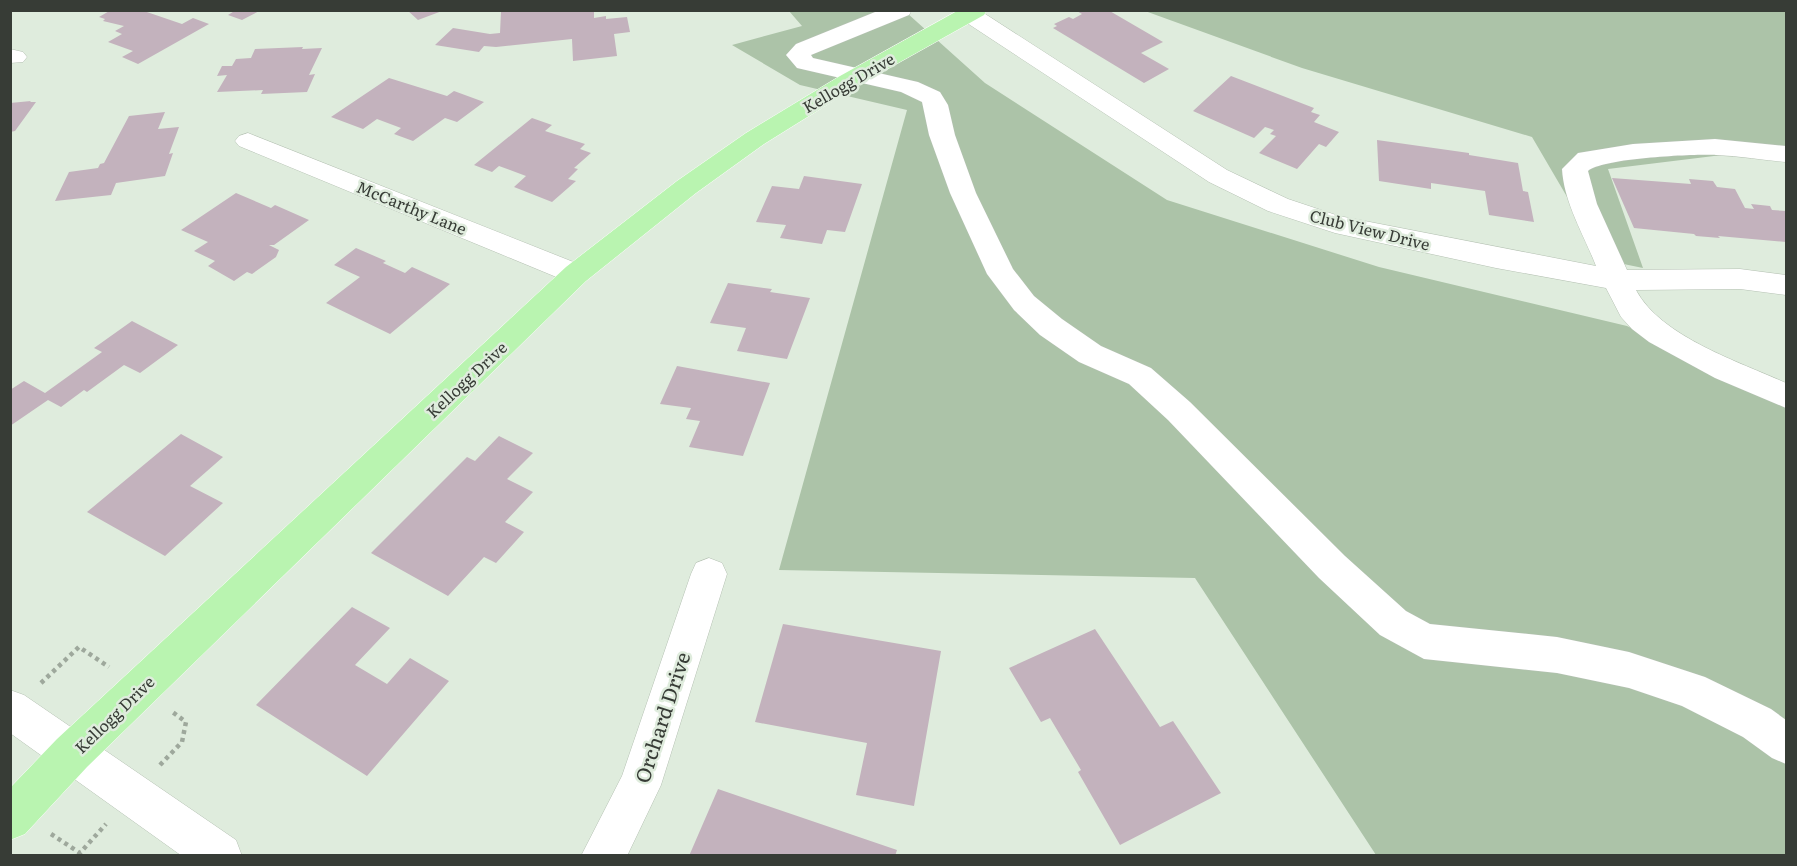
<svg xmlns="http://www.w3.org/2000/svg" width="1797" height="866" font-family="Literata,serif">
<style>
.green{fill:#acc3a8}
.building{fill:#c3b2bd}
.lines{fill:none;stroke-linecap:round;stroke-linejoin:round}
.minor-casing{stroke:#b5c1b3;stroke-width:1}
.major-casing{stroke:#fff;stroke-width:1}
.path{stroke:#9ea89c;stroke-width:4.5;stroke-dasharray:4 4;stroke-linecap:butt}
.minor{fill:#fff;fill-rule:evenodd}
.major{fill:#b9f4b0;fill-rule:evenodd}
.labels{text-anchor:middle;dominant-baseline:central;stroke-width:5;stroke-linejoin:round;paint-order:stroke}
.street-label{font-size:16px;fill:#373c36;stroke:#dfecdd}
.near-street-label{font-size:20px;fill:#373c36;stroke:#dfecdd}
</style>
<rect width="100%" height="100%" fill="#dfecdd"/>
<path class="green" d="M789,11H913L907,13L985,83L1167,200L1379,267L1627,326L1786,402V855H1376L1195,578L779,570L907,110L800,85L732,45L802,26Z
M1145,11H1786V153L1771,149L1608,169L1643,268L1604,260L1532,137L1302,68Z"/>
<path class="building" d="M111,10H141L182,24L193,18L209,24L138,64L122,57L133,51L108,42L122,34L115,31L124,26L103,21L105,19L99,17Z
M236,10H261L242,20L228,15Z
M407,10H442V11L418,20Z
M594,10V18L606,16V19L627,17L630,32L614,34L617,56L573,61L572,39L496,47L484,46L479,52L435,45L453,28L490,34L500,33L501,11Z
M1075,10H1108L1163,42L1141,53L1169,69L1144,83L1053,28L1057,26L1054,24L1069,17L1073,19L1082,14Z
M303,47L302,49L322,48L309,75L315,74L307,92L261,94L263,90L217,92L227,75L217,76L222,66H232L236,59L251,58L255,49Z
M1231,76L1314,108L1311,112L1320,115L1314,122L1339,132L1326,147L1319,144L1297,169L1259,153L1276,136L1270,134L1274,130L1265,127L1254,138L1193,111Z
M389,78L447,96L454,91L484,102L457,122L445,118L413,141L394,134L401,128L377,119L363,129L331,117Z
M31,101L30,102H36L15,131L10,132V103Z
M165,112L158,129L179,127L169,154L173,153L165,176L116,183L111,195L55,201L69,172L98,168L100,164L104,163L129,116Z
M532,118L552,125L545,131L585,144L580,149L591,153L574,168L578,169L568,179L576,181L552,202L514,187L526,176L499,166L492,172L474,165Z
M1377,140L1469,153V155L1518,163L1523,191L1528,192L1534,222L1489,215L1485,191L1431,183V189L1379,181Z
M804,176L862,184L845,232L827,230L822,244L780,238L786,225L756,222L772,186L799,189Z
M1612,178L1691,184L1689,179L1713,181L1717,187L1735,189L1745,208L1754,209L1751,204L1770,206L1772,210L1786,211V242L1718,236L1720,238L1696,236L1694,234L1634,228Z
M236,193L271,208L275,205L309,220L274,245H269L279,250L276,257L252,274L247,272L234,281L208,266L215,261L194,251L208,242L181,230Z
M356,248L386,261L383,263L405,273L412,267L450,284L390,334L326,303L360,277L334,265Z
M728,283L772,289L770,292L810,298L787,359L737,351L746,328L710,323Z
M132,321L178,345L140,373L124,365L87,392L84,390L61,407L48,400L10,426V390L24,381L45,393L102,352L94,348Z
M677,366L770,383L743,456L689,447L700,421L686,419L691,408L660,404Z
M181,434L223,457L190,486L223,503L165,556L87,512Z
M499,436L533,453L507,479L533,492L505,522L524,532L496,563L484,557L448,596L371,553L467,457L475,461Z
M352,607L390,628L355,665L387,684L410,658L449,681L367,776L256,705Z
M783,624L941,651L914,806L856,795L867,743L755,722Z
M1095,629L1160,727L1173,721L1221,793L1120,845L1078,772L1081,770L1050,718L1041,722L1009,668Z
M718,789L897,850L895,856H689Z"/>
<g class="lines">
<defs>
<path id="minor" d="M880,10H912L909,15L811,55L813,58L918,82L940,92L948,105L955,135L976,193L1013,269L1034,296L1062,319L1101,346L1151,368L1190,402L1345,556L1406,611L1430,624L1557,637L1629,652L1705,677L1771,709L1786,720V764L1772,758L1743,737L1682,706L1629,688L1557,673L1424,659L1380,635L1319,578L1168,420L1129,384L1079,362L1040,335L1014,310L987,274L950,193L929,135L922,102L901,92L797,68L786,55L796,44Z
M960,10H979L1227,170L1288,199L1339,216L1596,266C1584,235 1564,203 1562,169L1578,153L1633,144L1715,139L1786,146V162C1763,160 1740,156 1716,155C1693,154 1604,158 1588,171L1597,204L1627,270L1740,269L1786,275V295L1740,289L1636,290C1661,337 1740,362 1786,383V408L1715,378L1649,342L1632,329L1621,317L1606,288L1496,268L1335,233L1268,211L1209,182L961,19L958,14Z
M10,49L23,52L27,57L23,62L10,63Z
M248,133L586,267L590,274L586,281L576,284L566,281L239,146L235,141L239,136Z
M709,558L722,563L727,574L661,785L627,856H581L622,776L691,574L696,563Z
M10,690L24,695L236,840L242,856H182L10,733Z"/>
<path id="major" d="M959,10H987L984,15L857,86L764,144L696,193L586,281L87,767L25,834L10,840V788L57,739L566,267L677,181L746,133L840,76Z"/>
</defs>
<use href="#minor" class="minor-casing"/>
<use href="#major" class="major-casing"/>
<path class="path" d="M41,683L79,647L109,667
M160,765L182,742L186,722L171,711
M51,834L80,853L106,824"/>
<use href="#minor" class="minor"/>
<use href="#major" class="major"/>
</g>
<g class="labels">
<g class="street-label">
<text transform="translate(848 82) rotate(-30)">Kellogg Drive</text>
<text transform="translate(412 207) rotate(22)">McCarthy Lane</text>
<text transform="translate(1370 229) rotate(14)">Club View Drive</text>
<text transform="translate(466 379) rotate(-43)">Kellogg Drive</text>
<text transform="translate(114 714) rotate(-44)">Kellogg Drive</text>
</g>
<g class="near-street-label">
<text transform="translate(661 717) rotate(-72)">Orchard Drive</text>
</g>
</g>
<rect width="1797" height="866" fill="none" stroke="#373c36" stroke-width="24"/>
</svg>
